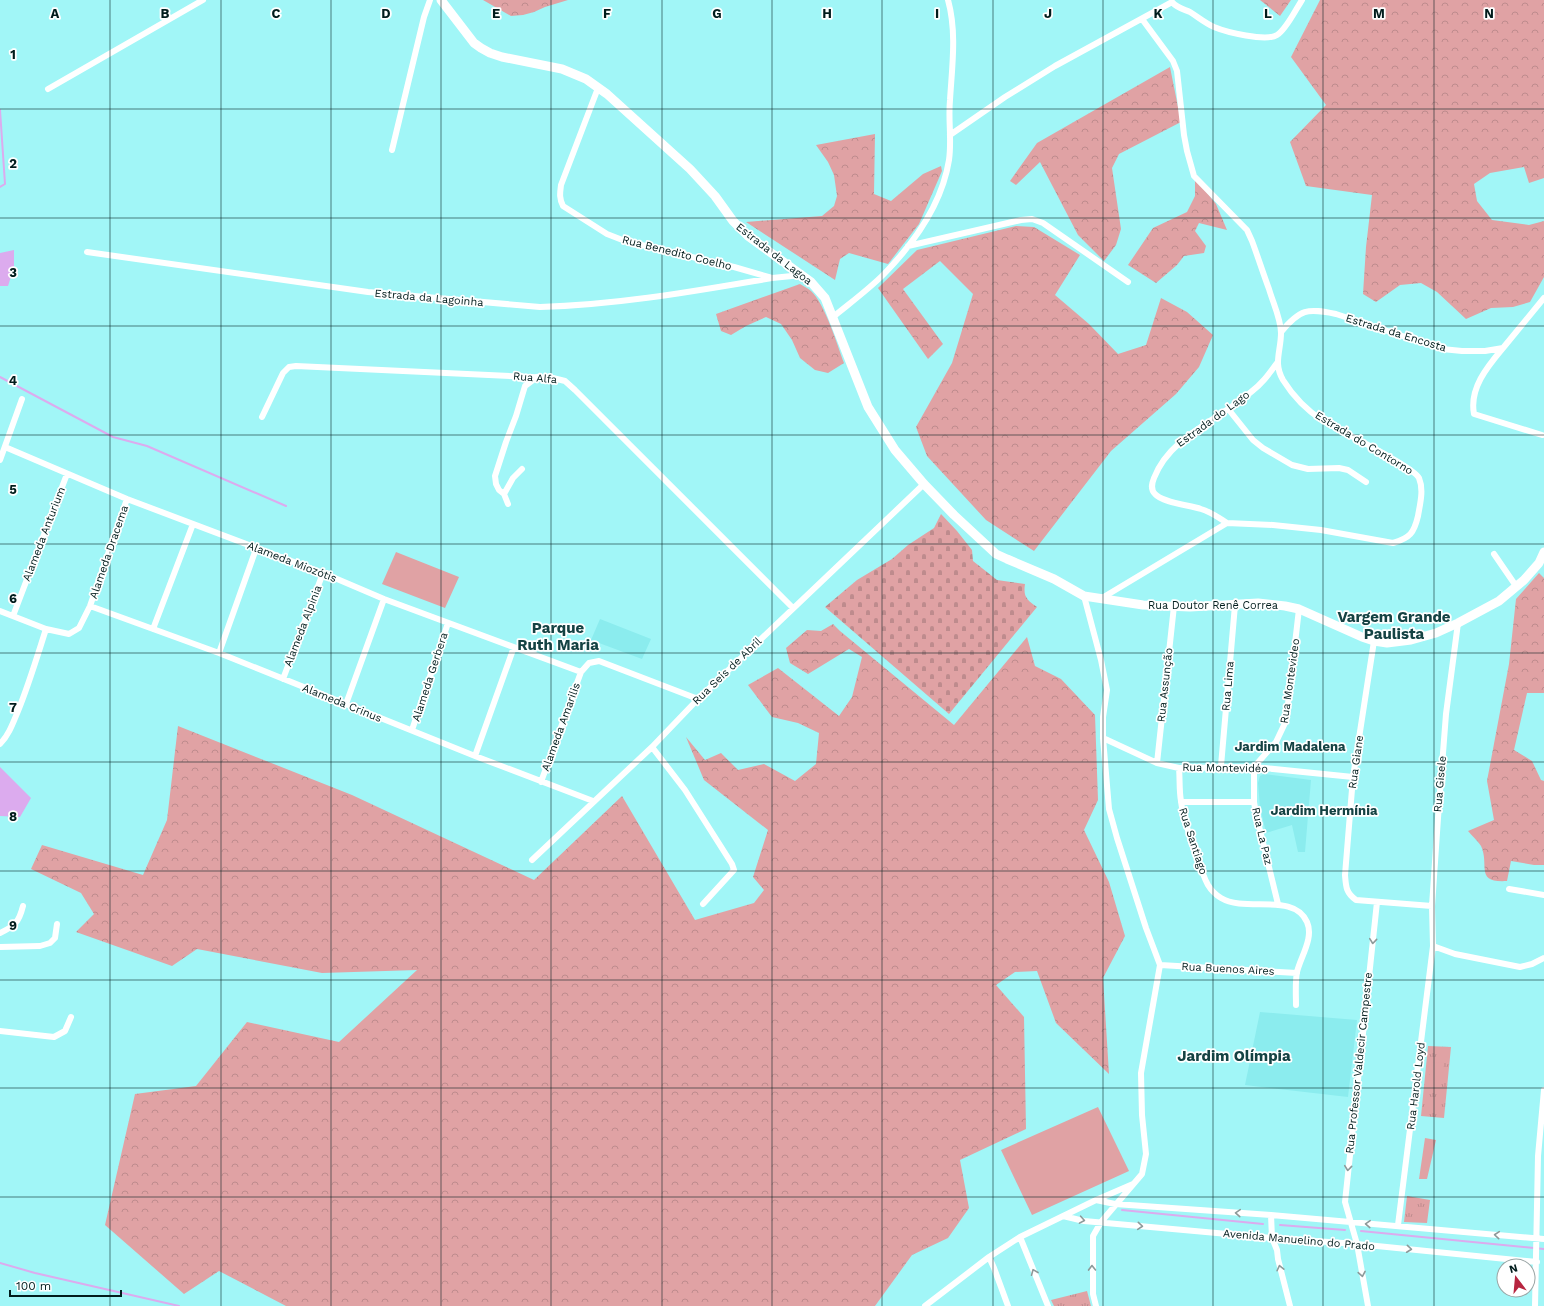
<svg xmlns="http://www.w3.org/2000/svg" width="1544" height="1306" font-family="'Work Sans',sans-serif">
<style>
.built{fill:#8becee}
.grass{fill:url(#grass-tufts)}
.forest{fill:url(#forest-crowns)}
.cemetery{fill:url(#cemetery-stones)}
.pitch{fill:#e0a2a4}
.water{fill:#dcabee}
.lines{fill:none;stroke-linecap:round;stroke-linejoin:round}
.stream{stroke:#dcabee;stroke-width:2}
.street{stroke:#fff;stroke-width:6}
.secondary{stroke:#fff;stroke-width:9}
.oneway{stroke:#8d9999}
.grid{fill:none;stroke:#011c1c;stroke-width:1;stroke-opacity:0.55}
.labels{text-anchor:middle;dominant-baseline:central;stroke-width:3.5;stroke-linejoin:round;paint-order:stroke}
.street-label{font-size:11px;fill:#011c1c;stroke:#fff}
.quarter-label{font-size:13px;font-weight:bold;fill:#144243;stroke:#fff}
.district-label{font-size:15px;font-weight:bold;fill:#144243;stroke:#fff}
.grid-label{font-size:13px;text-anchor:middle;font-weight:bold;fill:#011c1c;stroke:#fff;stroke-width:3.5;stroke-linejoin:round;paint-order:stroke}
</style>
<defs>
<pattern id="grass-tufts" width="24" height="20" patternUnits="userSpaceOnUse"><rect width="24" height="20" fill="#e0a2a4"/><path d="M3 7l-1-3M5 7V3M7 7l1-3M15 17l-1-3M17 17v-4M19 17l1-3" fill="none" stroke="#be8b8d"/></pattern>
<pattern id="forest-crowns" width="20" height="18" patternUnits="userSpaceOnUse"><rect width="20" height="18" fill="#e0a2a4"/><path d="M2 6a3 3 0 1 1 6 0M12 15a3 3 0 1 1 6 0" fill="none" stroke="#be8b8d"/></pattern>
<pattern id="cemetery-stones" width="16" height="16" patternUnits="userSpaceOnUse"><rect width="16" height="16" fill="#e0a2a4"/><path d="M2 7V4a2 2 0 0 1 4 0v3zM10 15v-3a2 2 0 0 1 4 0v3z" fill="#be8b8d"/></pattern>
</defs>
<rect width="100%" height="100%" fill="#a1f6f7"/>
<path class="built" d="M600,619L651,639L642,659L591,640Z
M1264,774L1311,780L1305,852H1298L1292,825L1266,833L1260,807L1258,783L1260,776Z
M1260,1012L1357,1020L1348,1097L1245,1085Z"/>
<path class="grass" d="M1428,1046L1451,1047L1444,1118L1421,1116Z
M1407,1196L1430,1200L1427,1223L1404,1222Z
M1087,1291L1091,1306H1054L1051,1300Z"/>
<path class="forest" d="M483,0H568L545,7L534,12L523,15L511,16Z
M1260,0H1291L1280,16Z
M1320,0H1544V178L1529,183L1524,167L1490,173L1474,184L1477,201L1492,220L1529,225L1544,221V277L1530,302L1513,307L1491,308L1466,319L1437,292L1421,283L1400,285L1376,302L1363,294L1366,247L1372,195L1306,186L1290,142L1326,105L1291,57Z
M1170,67L1181,122L1119,154L1112,168L1121,229L1116,245L1104,261L1078,235L1040,162L1016,185L1010,181L1037,143Z
M875,134L874,194L891,201L923,174L941,166L942,171L919,224L888,264L849,253L840,259L835,280L746,222L822,216L834,206L837,196L834,175L828,162L816,145Z
M1195,178L1216,204L1227,230L1199,223L1195,231L1206,246L1204,253L1184,256L1177,265L1156,283L1128,265L1153,228L1187,212L1195,196Z
M1016,226L1034,227L1080,255L1055,295L1089,324L1118,354L1146,345L1161,298L1187,312L1213,335L1199,367L1176,394L1111,451L1034,551L986,520L927,456L916,427L952,363L973,294L940,261L903,289L943,344L928,359L878,288L917,250Z
M800,284C803,286 808,288 811,291C825,304 837,344 844,363L828,373L815,370L800,358L792,340L781,324L766,317L746,326L731,335L721,331L716,314Z
M1539,573L1544,578V693H1527L1514,750L1532,761L1541,780L1544,781V865H1534L1511,861L1507,881C1474,883 1490,865 1481,846C1478,841 1472,836 1468,831L1494,820L1487,781L1509,664L1516,599Z
M833,624L840,631L954,725L1027,637L1035,666L1061,679L1095,715L1098,800L1084,830L1109,882L1125,936L1103,978L1109,1074L1056,1023L1037,971L1015,972L996,985L1024,1017L1026,1129L960,1160L969,1208L948,1238L912,1255L875,1306H286L219,1271L184,1294L105,1225L135,1094L196,1086L247,1022L339,1042L417,970L322,973L197,949L172,966L76,932L94,914L81,893L31,869L42,845L143,875L167,820L178,726L352,795L534,880L622,796L695,920L754,903L764,890L753,877L768,830L704,780L686,737L705,760L721,753L738,770L764,764L795,781L816,764L819,733L798,723L772,717L748,685L778,668L839,716L852,697L862,657L849,649L808,674L790,663L786,648L807,630L821,631Z"/>
<path class="cemetery" d="M941,514L957,531L972,550L973,561L997,580L1025,584C1023,597 1027,600 1037,607L949,714L825,607L857,580L892,559L908,545L934,528Z"/>
<path class="pitch" d="M396,552L459,577L445,608L382,584Z
M1431,1062L1444,1063L1442,1081L1429,1080Z
M1098,1107L1129,1171L1032,1215L1001,1150Z
M1425,1138L1436,1140L1427,1179H1419Z"/>
<path class="water" d="M14,250V267L8,286H0V253Z
M0,767L31,798L20,817L0,816Z"/>
<g class="lines">
<path class="stream" d="M0,110L5,184L0,187
M0,377L113,437L147,446L286,506
M1122,1210L1263,1224
M1280,1225L1345,1230
M1361,1231L1544,1249
M0,1263L35,1273L179,1306"/>
<path class="street" d="M1172,2C1177,8 1183,9 1190,12C1198,17 1205,23 1214,27C1226,32 1266,42 1277,35C1286,30 1296,9 1302,0
M598,88L561,185C560,193 559,198 563,206L607,234L625,241L734,267L772,278L802,275
M48,89L203,0
M950,135L1005,97L1055,66L1172,2
M392,150L424,17L430,0
M908,246L1021,220L1032,219L1043,223L1128,282
M87,252L368,292L540,307C618,305 695,291 772,278
M833,317C850,303 868,290 884,274C914,243 942,204 949,160C952,140 948,120 950,100C952,67 957,32 948,0
M1281,332C1300,309 1307,308 1336,314L1442,349L1462,351H1485L1503,348L1544,298
M1503,348C1488,366 1469,388 1474,414L1542,435
M1229,410L1253,440L1263,448L1292,465L1308,469L1339,468L1348,470L1366,482
M262,417L283,373L289,367L296,366L553,378L565,381L575,390L793,608
M5,447L127,499L323,573L384,599L581,672
M0,460L22,399
M504,494L513,478L522,469
M508,504L504,494L499,490L496,484L495,476L506,442L516,416L525,386L537,377
M1227,523C1219,518 1211,512 1201,509C1189,505 1163,503 1155,494C1150,489 1152,483 1154,478C1170,436 1219,420 1251,392C1262,384 1269,374 1277,363
M1494,554L1516,586
M1084,596L1101,660L1107,690L1103,717V738L1109,809L1117,838L1146,928L1160,965L1141,1073L1142,1115L1146,1154L1142,1174L1101,1222L1093,1236V1294L1096,1306
M1102,598L1227,523L1273,525L1321,530L1393,543C1410,538 1414,533 1418,516C1420,504 1424,490 1419,478C1414,467 1339,430 1323,421C1308,411 1293,396 1283,380C1273,363 1281,351 1281,333C1281,319 1273,303 1269,289C1263,273 1258,257 1252,241L1247,230L1194,176L1187,151L1184,135L1177,71L1173,61L1142,19
M90,606L219,653L475,756L593,801
M0,611L46,629L69,634L79,628L90,606L127,499
M13,616L67,474
M153,629L193,524
M1374,641L1353,777L1345,875C1346,887 1346,893 1356,900L1432,906
M219,653L256,549
M283,679L323,573
M346,704L384,599
M412,730L448,623
M1103,738L1157,763L1179,768L1254,767L1353,777
M0,744C9,735 13,723 18,711C29,684 37,657 46,629
M652,747L685,790L732,864L734,870L703,904
M475,756L514,647
M1157,763L1174,606
M1221,766L1235,605
M1254,767L1276,742L1286,721L1299,609
M1254,767V802L1256,814L1278,904
M1179,768C1180,779 1179,790 1181,801C1183,820 1191,839 1197,856C1200,866 1203,876 1208,885C1211,890 1216,895 1221,898C1246,913 1294,892 1307,922C1314,938 1301,956 1297,972C1295,982 1296,995 1296,1005
M541,782L581,672L589,663L599,661L698,699
M1181,802H1254
M532,860L652,747L698,699L924,484
M1509,889L1544,895
M0,933C15,926 19,922 23,906
M1433,946L1455,954L1520,967L1532,964L1544,958
M0,947L40,946L50,943L55,938L57,924
M1160,965L1297,973
M0,1031L54,1037L65,1031L71,1017
M1096,1200L1115,1204L1271,1215L1544,1239
M1271,1215L1272,1238L1277,1250L1278,1259L1290,1306
M1063,1216L1084,1221L1272,1238L1357,1244L1537,1262
M1398,1225L1433,946L1432,906L1438,818L1446,714L1458,623
M1020,1237L1048,1306
M989,1257L994,1268L1008,1306
M925,1306L989,1257L1020,1237L1096,1200L1133,1184
M1368,1306L1357,1244L1345,1202L1377,902
M1535,1306L1538,1156L1544,1090"/>
<path class="secondary" d="M441,0L474,43L481,48L490,53L502,57L562,69L586,79L607,94L690,169L715,196L733,221L748,236L811,282L825,298L868,407L895,450L924,484L954,515L996,554L1007,559L1054,579L1084,596L1143,605L1190,607L1258,603L1285,606L1299,609L1362,637L1374,641L1387,643L1411,640L1436,633L1458,623L1499,601L1524,580L1539,563L1544,552"/>
</g>
<defs><path id="oneway-chevron" d="M-2-3.5L2.5 0L-2 3.5" fill="none" stroke-width="1.6" stroke-linecap="round" stroke-linejoin="round"/></defs>
<g class="oneway">
<use href="#oneway-chevron" transform="translate(1373 941) rotate(96)"/>
<use href="#oneway-chevron" transform="translate(1348 1168) rotate(96)"/>
<use href="#oneway-chevron" transform="translate(1238 1213) rotate(-176)"/>
<use href="#oneway-chevron" transform="translate(1082 1220) rotate(10)"/>
<use href="#oneway-chevron" transform="translate(1368 1224) rotate(-177)"/>
<use href="#oneway-chevron" transform="translate(1140 1226) rotate(5)"/>
<use href="#oneway-chevron" transform="translate(1497 1235) rotate(-175)"/>
<use href="#oneway-chevron" transform="translate(1409 1249) rotate(6)"/>
<use href="#oneway-chevron" transform="translate(1092 1268) rotate(-91)"/>
<use href="#oneway-chevron" transform="translate(1280 1268) rotate(-103)"/>
<use href="#oneway-chevron" transform="translate(1034 1272) rotate(-112)"/>
<use href="#oneway-chevron" transform="translate(1362 1274) rotate(80)"/>
</g>
<path class="grid" d="M110,0V1306M221,0V1306M331,0V1306M441,0V1306M551,0V1306M662,0V1306M772,0V1306M882,0V1306M993,0V1306M1103,0V1306M1213,0V1306M1323,0V1306M1434,0V1306M0,109H1544M0,218H1544M0,326H1544M0,435H1544M0,544H1544M0,653H1544M0,762H1544M0,871H1544M0,980H1544M0,1088H1544M0,1197H1544"/>
<g class="labels">
<g class="street-label">
<text transform="translate(677 253) rotate(14)">Rua Benedito Coelho</text>
<text transform="translate(774 254) rotate(38)">Estrada da Lagoa</text>
<text transform="translate(429 298) rotate(5)">Estrada da Lagoinha</text>
<text transform="translate(1396 333) rotate(17)">Estrada da Encosta</text>
<text transform="translate(535 378) rotate(5)">Rua Alfa</text>
<text transform="translate(1213 419) rotate(-36)">Estrada do Lago</text>
<text transform="translate(1364 443) rotate(31)">Estrada do Contorno</text>
<text transform="translate(44 534) rotate(-69)">Alameda Anturium</text>
<text transform="translate(109 552) rotate(-71)">Alameda Dracema</text>
<text transform="translate(292 562) rotate(21)">Alameda Miozótis</text>
<text x="1213" y="605">Rua Doutor Renê Correa</text>
<text transform="translate(303 626) rotate(-69)">Alameda Alpinia</text>
<text transform="translate(727 671) rotate(-44)">Rua Seis de Abril</text>
<text transform="translate(430 677) rotate(-72)">Alameda Gerbera</text>
<text transform="translate(1290 681) rotate(-82)">Rua Montevideo</text>
<text transform="translate(1165 685) rotate(-84)">Rua Assunção</text>
<text transform="translate(1228 686) rotate(-85)">Rua Lima</text>
<text transform="translate(342 703) rotate(22)">Alameda Crinus</text>
<text transform="translate(561 727) rotate(-70)">Alameda Amarilis</text>
<text transform="translate(1356 762) rotate(-82)">Rua Giane</text>
<text transform="translate(1225 768) rotate(1)">Rua Montevidéo</text>
<text transform="translate(1440 784) rotate(-85)">Rua Gisele</text>
<text transform="translate(1262 836) rotate(77)">Rua La Paz</text>
<text transform="translate(1193 841) rotate(72)">Rua Santiago</text>
<text transform="translate(1228 969) rotate(3)">Rua Buenos Aires</text>
<text transform="translate(1359 1063) rotate(-84)">Rua Professor Valdecir Campestre</text>
<text transform="translate(1416 1086) rotate(-83)">Rua Harold Loyd</text>
<text transform="translate(1299 1240) rotate(5)">Avenida Manuelino do Prado</text>
</g>
<g class="quarter-label">
<text x="1290" y="746">Jardim Madalena</text>
<text x="1324" y="810">Jardim Hermínia</text>
</g>
<g class="district-label">
<text x="1394" y="617">Vargem Grande<tspan x="1394" dy="17">Paulista</tspan></text>
<text x="558" y="628">Parque<tspan x="558" dy="17">Ruth Maria</tspan></text>
<text x="1234" y="1056">Jardim Olímpia</text>
</g>
</g>
<g class="grid-label">
<text x="55" y="18">A</text>
<text x="165" y="18">B</text>
<text x="276" y="18">C</text>
<text x="386" y="18">D</text>
<text x="496" y="18">E</text>
<text x="607" y="18">F</text>
<text x="717" y="18">G</text>
<text x="827" y="18">H</text>
<text x="937" y="18">I</text>
<text x="1048" y="18">J</text>
<text x="1158" y="18">K</text>
<text x="1268" y="18">L</text>
<text x="1379" y="18">M</text>
<text x="1489" y="18">N</text>
<text x="13" y="59">1</text>
<text x="13" y="168">2</text>
<text x="13" y="277">3</text>
<text x="13" y="385">4</text>
<text x="13" y="494">5</text>
<text x="13" y="603">6</text>
<text x="13" y="712">7</text>
<text x="13" y="821">8</text>
<text x="13" y="930">9</text>
</g>
<g transform="translate(1516 1278) rotate(344)"><circle r="19" fill="#ffffff" stroke="#99a4a4"/>
<path d="M0-3L7 15L0 10L-7 15Z" fill="#b72540"/>
<text y="-6" font-size="11" font-weight="bold" text-anchor="middle" fill="#011c1c">N</text>
</g>
<path d="M10 1290v6h111v-6" fill="none" stroke="#011c1c" stroke-width="2"/>
<text x="16" y="1290" font-size="12" fill="#011c1c" stroke="#ffffff" stroke-width="3" paint-order="stroke">100 m</text>
</svg>
